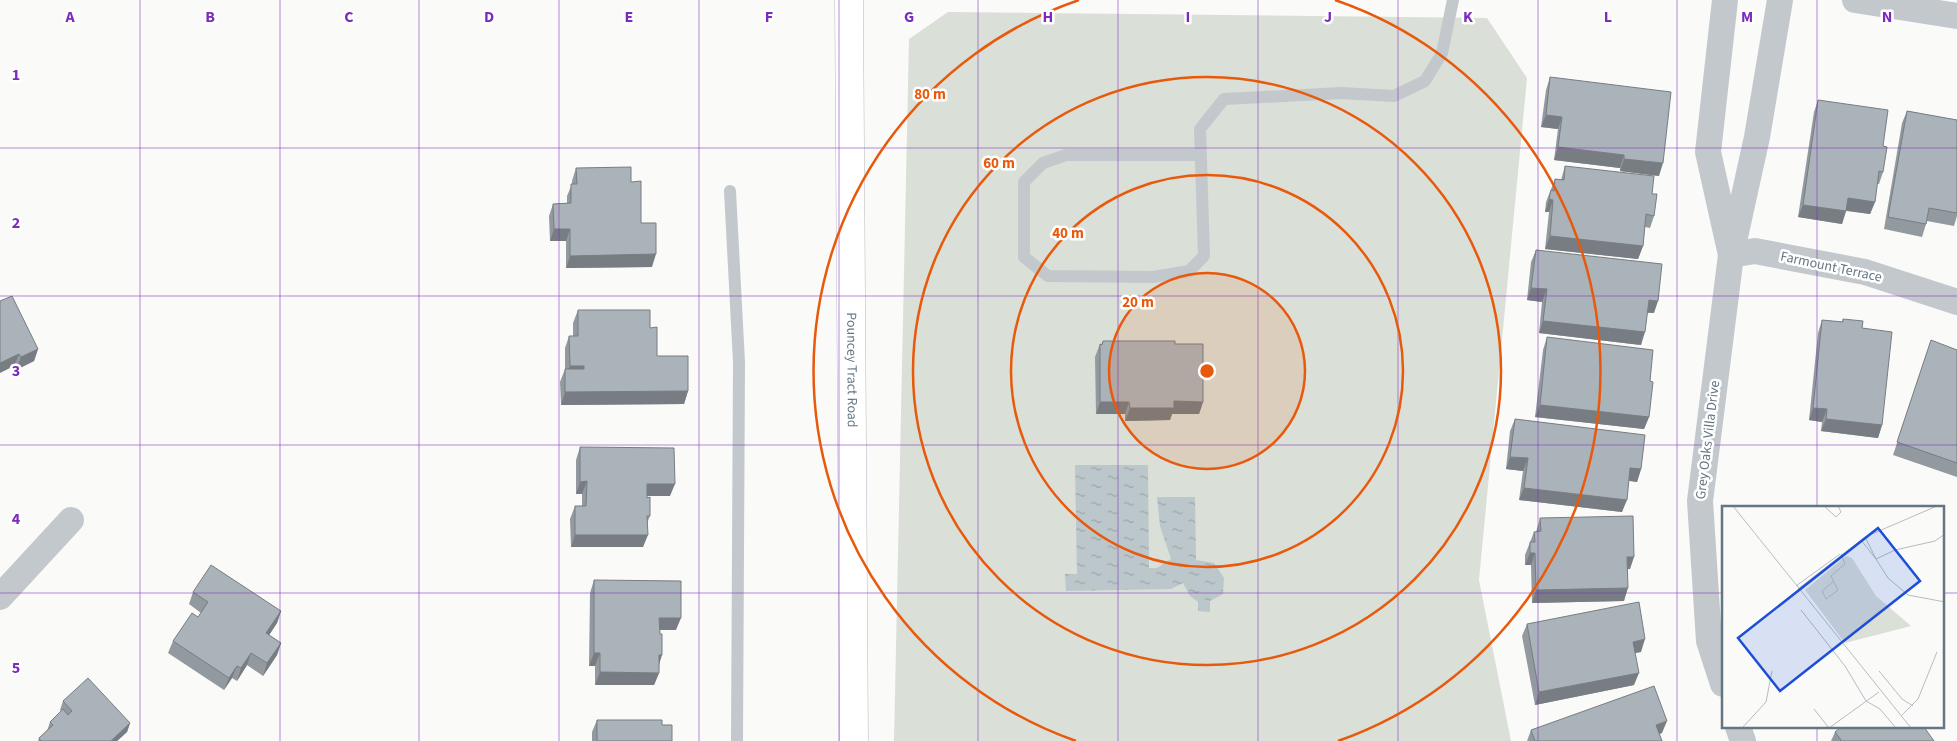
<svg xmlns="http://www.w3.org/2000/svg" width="1957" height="741" font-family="'Source Sans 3',sans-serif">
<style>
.pitch{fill:#dadfd7}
.water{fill:url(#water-ripples)}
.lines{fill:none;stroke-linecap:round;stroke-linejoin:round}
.secondary-casing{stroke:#b3babf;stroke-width:29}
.service{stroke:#c3c8cc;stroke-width:12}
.minor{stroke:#c3c8cc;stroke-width:26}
.secondary{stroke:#fff;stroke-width:28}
.wall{fill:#929a9f}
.shaded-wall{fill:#777d82}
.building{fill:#aab3b9;stroke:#777d82}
.grid{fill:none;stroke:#7b2cbf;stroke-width:1;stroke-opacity:0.55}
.ring{fill:none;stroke:#e8590c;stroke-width:2.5}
.labels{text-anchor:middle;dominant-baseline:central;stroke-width:5;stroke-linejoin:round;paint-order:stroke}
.street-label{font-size:14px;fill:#657683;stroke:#fff}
.inset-road{fill:none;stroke:#b5bdc2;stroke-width:1}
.view{fill:#1d4ed8;fill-opacity:0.15;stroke:#1d4ed8;stroke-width:2.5}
.inset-edge{fill:none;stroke:#657683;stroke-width:2.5}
.grid-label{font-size:16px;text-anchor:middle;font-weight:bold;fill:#7b2cbf;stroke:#fff;stroke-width:5;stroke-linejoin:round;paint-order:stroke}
.centre{fill:#e8590c;stroke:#fff;stroke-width:2.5}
.ring-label{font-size:15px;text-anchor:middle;font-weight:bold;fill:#e8590c;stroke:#fff;stroke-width:5;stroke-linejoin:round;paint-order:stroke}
</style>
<defs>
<pattern id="water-ripples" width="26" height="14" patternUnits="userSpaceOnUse" patternTransform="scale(1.25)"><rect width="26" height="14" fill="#bbc7cb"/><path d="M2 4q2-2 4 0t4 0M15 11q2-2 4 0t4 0" fill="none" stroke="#9ca6aa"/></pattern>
</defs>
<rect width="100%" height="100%" fill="#fafaf8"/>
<path class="pitch" d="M948,12L1487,18L1527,78L1479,580L1511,741H894L909,39Z"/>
<path class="water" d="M1075,465H1148L1149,568H1157L1171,559L1160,526L1157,497H1195L1196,560L1214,563L1224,578L1223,594L1210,601V612L1198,611V602L1190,596L1183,583L1171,589L1066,591L1065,574H1077Z"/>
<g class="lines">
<defs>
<g id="secondary">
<path id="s1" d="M849,0L854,741"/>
</g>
</defs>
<use href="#secondary" class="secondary-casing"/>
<path class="service" d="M1201,155H1066L1043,163L1024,182V257L1048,276L1153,277L1189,271L1204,256L1200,129L1224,99L1341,93L1394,96L1425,81L1442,53L1453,0
M730,191L739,362L737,741"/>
<path class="minor" d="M1725,0L1708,152L1731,255L1757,137L1780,0
M1855,0L1957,16
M0,597L71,520
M1723,684L1709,641L1700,501L1731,255L1755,251L1865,272L1957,302
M1738,727L1743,741"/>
<use href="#secondary" class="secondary"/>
</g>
<path class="wall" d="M1550,77L1659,176L1620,171V168L1554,160L1558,129L1541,127L1546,90Z
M1818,100L1883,146V172L1879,184H1877L1875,202L1870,214L1846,211L1842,224L1798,217L1814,112Z
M1907,111L1957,120V216L1954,226L1927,221L1922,237L1884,229L1902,123Z
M1565,166L1652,194L1654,216L1650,228L1645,227L1643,246L1638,259L1545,249L1549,212H1545L1546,202L1555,179L1561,180Z
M576,168L631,182L652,267L566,268V241H550L549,216L553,204L567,203V196L572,184V181Z
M1536,250L1654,313H1647L1641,345L1539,333L1542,302L1527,300L1531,262Z
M0,301L38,349L34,361L16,370L14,366Z
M578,310L650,328L657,356L688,391L684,404L561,405L560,382L565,369V348L569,336H573V323Z
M1843,319L1862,328L1882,425L1878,438L1821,431L1822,422L1809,420L1818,333L1822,320L1842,322Z
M1547,337L1650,381L1649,417L1644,429L1535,417L1543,350Z
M1103,341L1175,344L1203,402L1199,414H1172L1170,420L1125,421V414H1096L1095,357L1100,344L1101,345Z
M1957,350V477L1893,455L1927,353Z
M1515,419L1641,469L1637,482L1629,481L1622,512L1519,500L1523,471L1506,469L1510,431Z
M580,447L670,496H647L650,516L647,523L643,547H571L570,519L575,506H582V494H576V460Z
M1540,518L1630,569H1628L1624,601L1532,603L1531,565H1525V555L1534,532H1536Z
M594,580L676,630H660L659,673L654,685H595V666H589L590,593Z
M193,592L281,611L277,623L269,635L281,643L277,655L263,676L247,665L237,681L232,678L224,690L168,653L173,641L198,617L201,613L189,604Z
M1527,624L1641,652L1635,653L1634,685L1535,705L1522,636Z
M63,701L130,723L127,732L117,741H38L39,738L47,731L50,722L61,711L60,710Z
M597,720L662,725L672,741H592V732Z
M1531,730L1662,733L1659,734L1662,741H1527Z
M1835,732L1934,741H1831Z"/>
<path class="shaded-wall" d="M1546,115L1562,117L1558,129L1541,127Z
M1558,147L1624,155L1620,168L1554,160Z
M1624,159L1663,163L1659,176L1620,171Z
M1848,198L1875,202L1870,214L1843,210Z
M1549,199L1553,200L1549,212H1545Z
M1803,205L1846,211L1842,224L1798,217Z
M554,229H570L566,241H550Z
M1550,236L1643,246L1638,259L1545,249Z
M656,254L652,267L566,268L570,256Z
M1531,288L1547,289L1542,302L1527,300Z
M1649,300L1658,301L1654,313L1644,312Z
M1543,321L1645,332L1641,345L1539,333Z
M38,349L34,361L16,370L21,357Z
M19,354L14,366L0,373V363Z
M570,366H584L580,378H565Z
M688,391L684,404L561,405L565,392Z
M1174,401L1203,402L1199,414H1172L1170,420L1125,421L1130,408Z
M1100,402H1129L1125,414H1096Z
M1540,405L1649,417L1644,429L1535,417Z
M1813,408L1827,409L1822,422L1809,420Z
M1826,419L1882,425L1878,438L1821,431Z
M1510,457L1528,458L1523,471L1506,469Z
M1630,468L1641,469L1637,482L1626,480Z
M587,481L582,494H576L580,482Z
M647,484H675L670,496H643Z
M1524,488L1627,500L1622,512L1519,500Z
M575,535H648L643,547H571Z
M1530,553H1535L1531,565H1525Z
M1627,557H1634L1630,569H1623Z
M1628,588L1624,601L1532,603L1536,590Z
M281,611L277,623L262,646L266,633Z
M659,618H681L676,630H655Z
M1645,639L1641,652L1628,654L1633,642Z
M281,643L277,655L263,676L267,663Z
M251,653L247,665L237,681L241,668Z
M594,653H600L595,666H589Z
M659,655H662L658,668Z
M237,666L232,678L224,690L229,678Z
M600,672L659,673L654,685H595Z
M1639,673L1634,685L1535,705L1539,692Z
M1667,721L1662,733L1651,737L1656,725Z
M130,723L127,732L117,741H111Z"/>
<path class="building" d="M1550,77L1671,92L1663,163L1624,159V155L1558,147L1562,117L1546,115Z
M1818,100L1888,110L1883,146L1887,147L1883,172L1879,171L1875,202L1848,198L1846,211L1803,205Z
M1907,111L1957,120V213L1929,208L1926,224L1888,217Z
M1565,166L1654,176L1652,194H1657L1654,216L1646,214L1643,246L1550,236L1553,200L1549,199L1551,190L1554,191L1555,179L1564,180Z
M631,167V182L641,181V223H656V254L570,256V229H554L553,204L571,203V184H577L576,168Z
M1536,250L1662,264L1658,301L1649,300L1645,332L1543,321L1547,289L1531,288Z
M12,296L38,349L21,357L19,354L0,363V301Z
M578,310H650V328L657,327V356H688V391L565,392V369H584V366H570L569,336H578Z
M1843,319L1863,321L1862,328L1892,332L1882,425L1826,419L1827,409L1813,408L1822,320L1843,322Z
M1547,337L1653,350L1650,381L1653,382L1649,417L1540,405Z
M1931,340L1957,350V463L1897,442Z
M1103,341H1175V344H1203V402L1174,401V408H1130L1129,402H1100V344L1102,345Z
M1515,419L1645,435L1641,469L1630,468L1627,500L1524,488L1528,458L1510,457Z
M580,447L674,448L675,484H647V498L650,497V516H647L648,535H575V506H586L587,481L580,482Z
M1633,516L1634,557H1627L1628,588L1536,590L1535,553H1530V542H1535L1534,532L1541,531L1540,518Z
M211,565L281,611L266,633L281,643L267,663L251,653L241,668L237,666L229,678L173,641L192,613L198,617L208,602L193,592Z
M594,580L681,581V618H659L660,634H662V655H659V673L600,672V653H594Z
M1639,602L1645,639L1633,642L1639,673L1539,692L1527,624Z
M88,678L130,723L111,741H41L39,738L53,725L50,722L63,709L68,715L72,711L63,701Z
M1654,686L1667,721L1656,725L1662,741H1535L1531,730Z
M597,720H662V725H672V741H597Z
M1841,727H1924L1934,741H1840L1841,740L1835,732Z"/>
<path class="grid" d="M140,0V741M280,0V741M419,0V741M559,0V741M699,0V741M839,0V741M978,0V741M1118,0V741M1258,0V741M1398,0V741M1538,0V741M1677,0V741M1817,0V507M0,148H1957M0,296H1957M0,445H1957M0,593H1723M1943,593H1957M1817,727V741"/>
<circle cx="1207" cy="371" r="98" fill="#e8590c" fill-opacity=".12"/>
<g class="ring">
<circle cx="1207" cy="371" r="98"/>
<circle cx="1207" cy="371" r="196"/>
<circle cx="1207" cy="371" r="294"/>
<path d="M1076 741A392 392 0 0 1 1079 0M1335 0A392 392 0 0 1 1338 741"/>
</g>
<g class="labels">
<g class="street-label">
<text transform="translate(1831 267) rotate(12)">Farmount Terrace</text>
<text stroke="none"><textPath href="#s1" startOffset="370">Pouncey Tract Road</textPath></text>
<text transform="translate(1708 440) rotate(-83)">Grey Oaks Villa Drive</text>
</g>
</g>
<g transform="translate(1722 506)">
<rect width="222" height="222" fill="#fafaf8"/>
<path d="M124,50L130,52L154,90L189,120L123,137L83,84Z" fill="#dadfd7"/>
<path class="inset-road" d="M11,0L189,222M102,0L114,11L119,6L116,0M223,28L213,35L173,44L154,53L166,72L186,89L223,96M139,34L154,53L143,31M111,76L100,85L104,93L116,84L109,70L123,58L119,48M74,80L118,48M76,83L143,31L215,0M79,104L123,160L144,195L158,203L174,222M157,165L180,193L191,200M92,203L107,222M179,210L196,193L215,146M20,222L44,196L50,165M107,222L157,186"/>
<path class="view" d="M156,22L198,75L58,185L16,132Z"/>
<rect width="222" height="222" class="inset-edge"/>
</g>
<g class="grid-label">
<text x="70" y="22">A</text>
<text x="210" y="22">B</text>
<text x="349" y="22">C</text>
<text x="489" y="22">D</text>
<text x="629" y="22">E</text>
<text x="769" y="22">F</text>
<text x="909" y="22">G</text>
<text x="1048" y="22">H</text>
<text x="1188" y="22">I</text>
<text x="1328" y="22">J</text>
<text x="1468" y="22">K</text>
<text x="1608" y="22">L</text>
<text x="1747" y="22">M</text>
<text x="1887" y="22">N</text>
<text x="16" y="80">1</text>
<text x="16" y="228">2</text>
<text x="16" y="376">3</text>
<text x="16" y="524">4</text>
<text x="16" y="673">5</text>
</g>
<circle cx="1207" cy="371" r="8" class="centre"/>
<g class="ring-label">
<text x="930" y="99">80 m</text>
<text x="999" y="168">60 m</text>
<text x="1068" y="238">40 m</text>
<text x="1138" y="307">20 m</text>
</g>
</svg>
